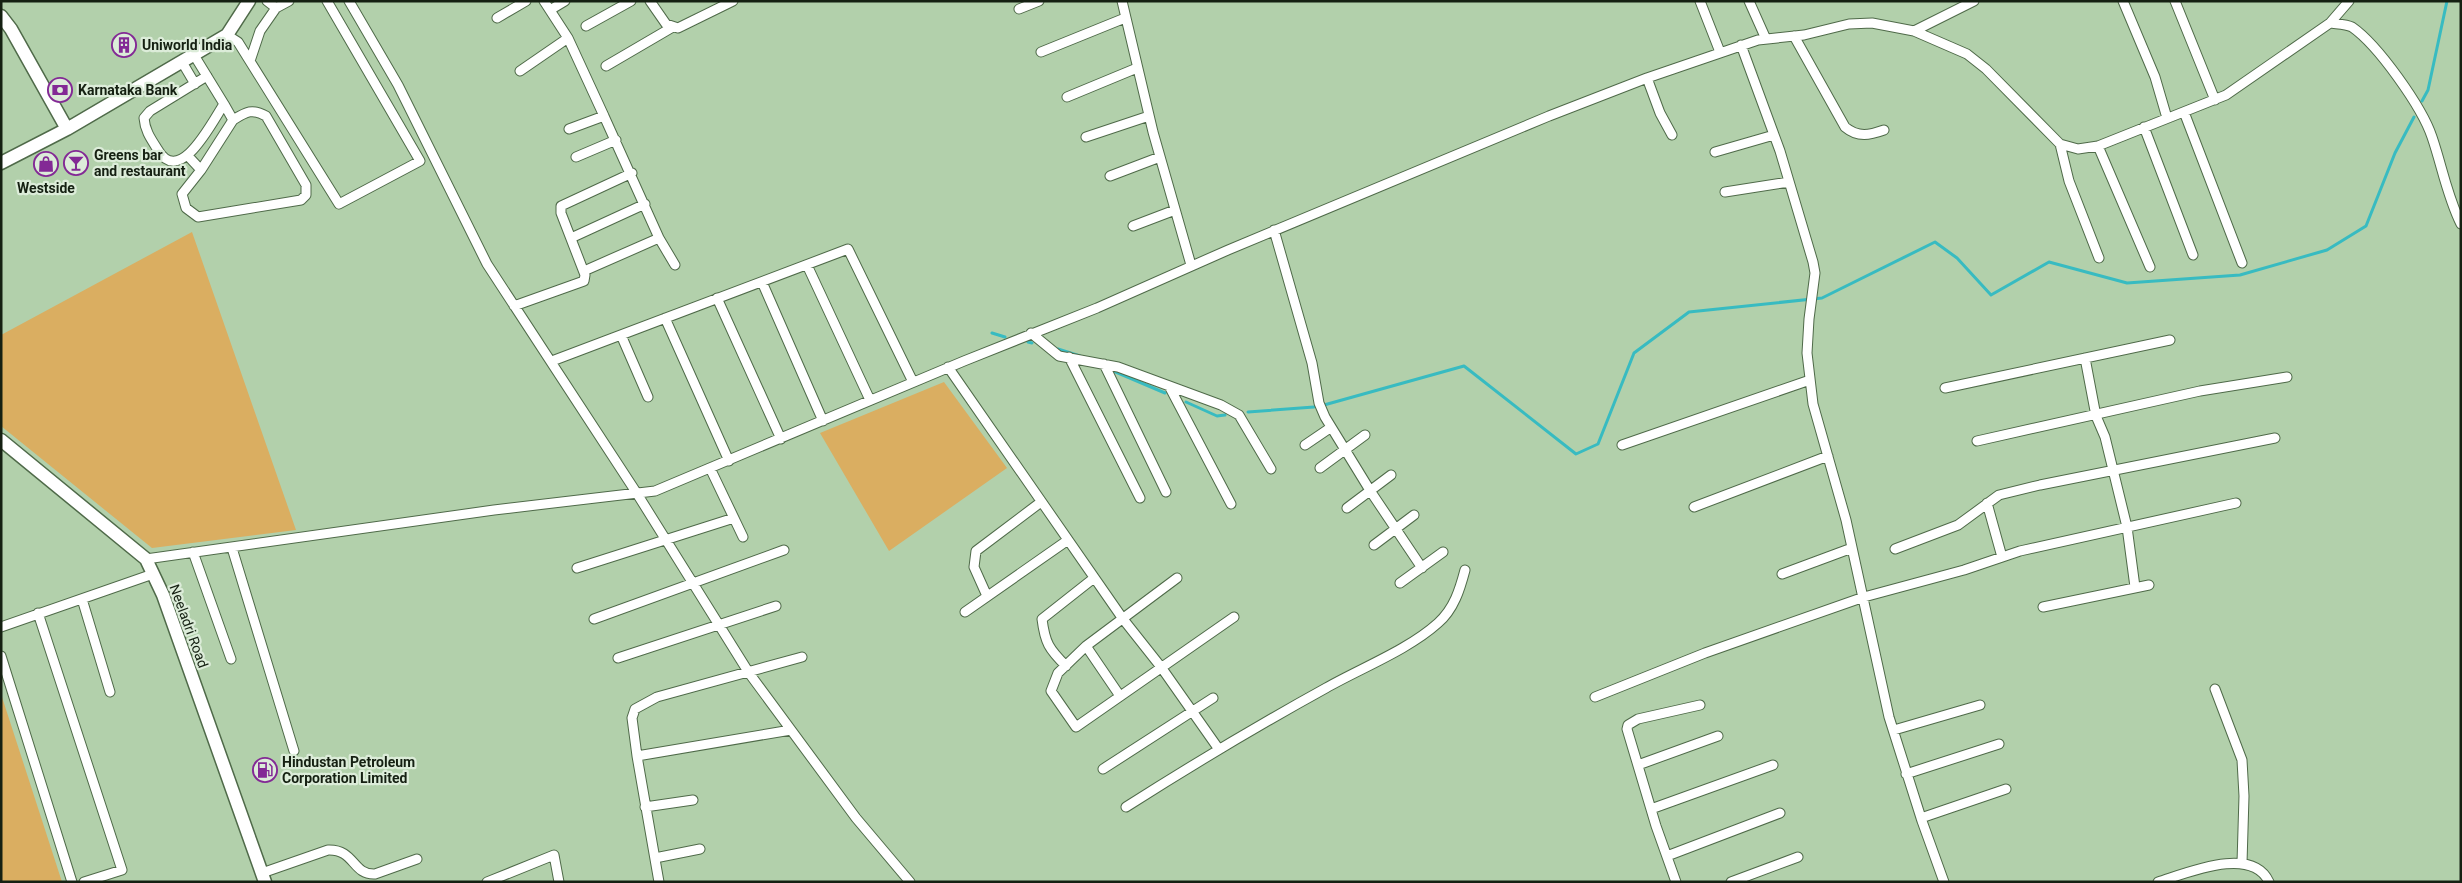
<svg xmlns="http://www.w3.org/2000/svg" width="2462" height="883" font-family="Roboto,sans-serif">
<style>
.green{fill:#daae61}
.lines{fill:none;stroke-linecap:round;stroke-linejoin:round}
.stream{stroke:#38bbc1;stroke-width:3}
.street-casing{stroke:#4f6a49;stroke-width:11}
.secondary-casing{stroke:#4f6a49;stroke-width:15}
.street{stroke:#fff;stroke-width:9}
.secondary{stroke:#fff;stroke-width:12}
.labels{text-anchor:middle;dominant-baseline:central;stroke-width:4.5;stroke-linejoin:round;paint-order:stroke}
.poi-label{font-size:14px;font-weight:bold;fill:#152012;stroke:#dcecd9;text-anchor:start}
.street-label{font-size:14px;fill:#152012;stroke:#dcecd9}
</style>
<rect width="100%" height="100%" fill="#b2d0ab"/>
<path class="green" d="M192,232L296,530L152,548L1,426V335Z
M944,382L1007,468L889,551L820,433Z
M1,694L62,882H1Z"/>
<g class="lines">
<path class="stream" d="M2422,101L2428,90L2447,1
M992,333L1005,337
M1028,342L1032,343
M1058,349L1080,356
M1111,370L1165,393
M1186,402L1217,416L1225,415
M1324,405L1464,366L1576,454L1598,444L1634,353L1689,312L1822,298L1935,242L1957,258L1991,295L2049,262L2127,283L2240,275L2327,250L2366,226L2395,153L2414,117
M1248,412L1314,407"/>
<defs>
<path id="street" d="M267,1L276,8L289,1
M349,1L398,85L487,264L636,492L749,673L856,818L910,882
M544,1L568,38L604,116
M650,1L666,24L678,28L733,1
M1122,1L1153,132L1191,265
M1700,1L1720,52
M1749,1L1766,39
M2123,1L2155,77L2167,118
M2175,1L2215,100
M1019,9L1039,1
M550,10L565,1
M497,18L526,1
M2330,23L2349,1
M586,26L631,1
M1914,31L1974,1
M227,35L238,42L339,204L420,161L327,1
M1794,36L1845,127C1858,138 1870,135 1884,130
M1741,45L1780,151L1813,262L1815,273L1809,319L1807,353L1813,404L1846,520L1889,717L1922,821L1944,882
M1041,52L1125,18
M194,55L224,104C212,122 180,187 158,150C151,139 145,131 144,118L150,111L207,76
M250,61L260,31L276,8
M182,62L195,84
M606,66L671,28
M520,71L568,38
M1647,78L1660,113L1672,135
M1067,97L1137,68
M2184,112L2242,263
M2144,127L2193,255
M569,129L604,116L659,238L675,265
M1086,137L1149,116
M2060,144L2069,181L2099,258
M2098,146L2150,267
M1715,152L1774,135
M188,156L201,170L182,194L186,208L198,217L301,200L306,195V185L266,116C252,108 246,112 233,120L224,104
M576,157L616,140
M201,170L233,120
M1110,176L1160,157
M1725,192L1789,182
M1133,226L1175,210
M1274,230L1312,363L1319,403L1325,417L1371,492L1422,568
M571,238L645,204
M807,265L870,400
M584,271L659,238
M762,282L823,421
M717,298L781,439
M514,306L584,281L585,275L561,213V206L632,173
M665,318L729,461
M1031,333L1059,356L1118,367L1221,405L1239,415L1271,469
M621,335L648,397
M1069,357L1140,498
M2085,358L2096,416L2105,437L2127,527L2135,587
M552,361L848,249L913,382
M1104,364L1166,492
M948,367L1123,619L1161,667L1218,748
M1169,386L1231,504
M1945,388L2170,340
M1977,441L2200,391L2287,377
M1305,445L1330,428
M1622,445L1810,380
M710,468L743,537
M1320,468L1365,435
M1987,503L2002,557
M1694,507L1828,456
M1347,508L1391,475
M1374,545L1414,515
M232,548L294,751
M1895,549L1958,525L1999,495L2040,485L2275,438
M193,552L231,659
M146,559L494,510L655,491L964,361L1097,308L1228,250L1549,116L1647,78L1758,40L1804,35L1849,24L1872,23L1914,31L1967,54L1986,69L2060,144L2078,149L2098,146L2226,95L2330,23C2336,24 2346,24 2352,27C2378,45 2422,107 2432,137C2442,166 2447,196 2461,224
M577,568L734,518
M1782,574L1852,548
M1177,578L1086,646L1058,673L1051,691L1076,727L1234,617
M1400,583L1443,552
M987,596L974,567L976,551L1041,502
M82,599L110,692
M2043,607L2149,585
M965,612L1068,540
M38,613L122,870L84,882
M594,619L784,550
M1,627L153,574
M1086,646L1120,696
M1,656L72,882
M618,658L776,606
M1066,666C1049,649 1045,643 1042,619L1094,578
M2215,689L2242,760L2244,796L2242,863
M1595,697L1705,653L1864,597L1964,570L2020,551L2236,503
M1894,730L1980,705
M637,756L791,730
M1638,765L1718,736
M1103,769L1213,698
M1906,774L1999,744
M645,807L693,800
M1126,807C1192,765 1257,726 1326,688C1361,668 1408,650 1438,623C1454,609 1460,589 1465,570
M1651,809L1773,765
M1921,818L2006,789
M1667,856L1780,813
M655,858L700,849
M262,873L328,850C355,849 352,875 375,874L417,859
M487,882L554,855L559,882
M659,882L637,756L632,718L635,709L657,697L802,657
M1676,882L1656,826L1627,729L1628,725L1638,719L1700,705
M1731,882L1798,857
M2158,882C2187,873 2252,845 2269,882"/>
<path id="secondary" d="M1,16L11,29L67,129
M1,163L67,129L227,35L249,1
M1,440L146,559L163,595L265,882"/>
</defs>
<use href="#street" class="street-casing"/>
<use href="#secondary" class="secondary-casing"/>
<use href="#street" class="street"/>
<use href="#secondary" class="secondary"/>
</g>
<defs>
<symbol id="building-ring" viewBox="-11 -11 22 22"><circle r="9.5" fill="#dcecd9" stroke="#832995" stroke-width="1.5"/><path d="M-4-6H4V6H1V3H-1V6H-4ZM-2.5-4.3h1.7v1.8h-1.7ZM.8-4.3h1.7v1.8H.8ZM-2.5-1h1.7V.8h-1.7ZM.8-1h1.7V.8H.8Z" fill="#832995"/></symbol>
<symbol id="bank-ring" viewBox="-11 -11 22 22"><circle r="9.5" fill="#dcecd9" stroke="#832995" stroke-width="1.5"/><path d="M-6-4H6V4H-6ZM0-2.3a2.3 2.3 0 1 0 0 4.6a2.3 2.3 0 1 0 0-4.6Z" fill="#832995"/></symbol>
<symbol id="bar-ring" viewBox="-11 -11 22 22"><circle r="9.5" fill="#dcecd9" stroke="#832995" stroke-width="1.5"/><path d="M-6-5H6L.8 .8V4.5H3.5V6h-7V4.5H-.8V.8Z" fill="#832995"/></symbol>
<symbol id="shop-ring" viewBox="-11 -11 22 22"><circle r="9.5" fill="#dcecd9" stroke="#832995" stroke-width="1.5"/><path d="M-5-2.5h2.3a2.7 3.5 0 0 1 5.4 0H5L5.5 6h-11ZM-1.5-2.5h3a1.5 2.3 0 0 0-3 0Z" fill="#832995"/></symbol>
<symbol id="fuel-ring" viewBox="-11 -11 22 22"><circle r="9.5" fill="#dcecd9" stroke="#832995" stroke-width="1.5"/><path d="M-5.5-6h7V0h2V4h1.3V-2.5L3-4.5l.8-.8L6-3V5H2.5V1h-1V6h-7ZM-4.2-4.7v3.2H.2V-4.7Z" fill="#832995"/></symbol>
</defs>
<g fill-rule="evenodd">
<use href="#building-ring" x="110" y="31" width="28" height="28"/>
<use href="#bank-ring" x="46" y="76" width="28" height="28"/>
<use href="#bar-ring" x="62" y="149" width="28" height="28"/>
<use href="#shop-ring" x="32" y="150" width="28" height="28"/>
<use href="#fuel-ring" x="251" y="756" width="28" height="28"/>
</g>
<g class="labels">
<g class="poi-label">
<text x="142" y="45">Uniworld India</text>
<text x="78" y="90">Karnataka Bank</text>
<text x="94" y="155">Greens bar<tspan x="94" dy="16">and restaurant</tspan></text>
<text x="46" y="188" text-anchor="middle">Westside</text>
<text x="282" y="762">Hindustan Petroleum<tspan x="282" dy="16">Corporation Limited</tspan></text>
</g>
<g class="street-label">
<text transform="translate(189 626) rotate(70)">Neeladri Road</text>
</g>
</g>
<rect width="2462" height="883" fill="none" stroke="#152012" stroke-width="5"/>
</svg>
